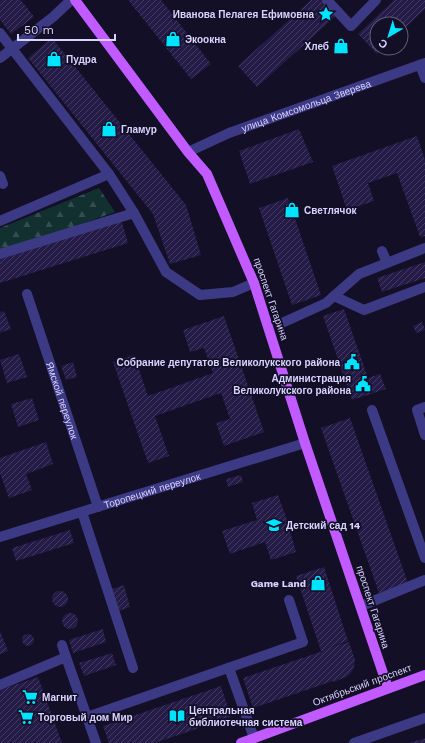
<svg xmlns="http://www.w3.org/2000/svg" width="425" height="743" font-family="'Work Sans',sans-serif">
<style>
.forest{fill:url(#forest-firs)}
.building{fill:url(#building-hatch)}
.lines{fill:none;stroke-linecap:round;stroke-linejoin:round}
.minor{stroke:#3d3a85;stroke-width:10}
.major{stroke:#c25bff;stroke-width:10}
.labels{text-anchor:middle;dominant-baseline:central;stroke-width:3.5;stroke-linejoin:round;paint-order:stroke}
.poi-label{font-size:10px;font-weight:bold;fill:#d9d4ff;stroke:#130f26;text-anchor:start}
.street-label{font-size:10px;fill:#d9d4ff;stroke:#130f26}
</style>
<defs>
<pattern id="forest-firs" width="22" height="20" patternUnits="userSpaceOnUse"><rect width="22" height="20" fill="#12302f"/><path d="M5 1l3.5 6h-7zM16 11l3.5 6h-7z" fill="#344d4e"/></pattern>
<pattern id="building-hatch" width="6" height="6" patternUnits="userSpaceOnUse"><rect width="6" height="6" fill="#241b47"/><path d="M-1 1l2-2M0 6l6-6M5 7l2-2" fill="none" stroke="#433b63"/></pattern>
</defs>
<rect width="100%" height="100%" fill="#130f26"/>
<path class="forest" d="M99,188L115,212L0,253V228Z"/>
<path class="building" d="M0,0H21L34,17L11,34L0,20Z
M128,0H161L211,64L191,79Z
M311,0H325L338,14L257,87L238,66Z
M394,0H425V9L401,32V24H377V48H383L377,54L358,34Z
M52,38L186,205L201,255L170,264L153,214L28,58Z
M344,41L347,49L338,52L336,44Z
M299,129L313,162L250,184L239,151Z
M417,136L425,160V236L420,237L397,173L368,183L374,201L347,210L332,166Z
M288,198L321,295L292,305L259,208Z
M121,219L128,243L0,283V257Z
M425,262V278L382,292L377,278Z
M344,309L368,378L380,374L386,389L352,400L323,316Z
M4,311L11,329L0,333V312Z
M224,316L264,432L224,446L216,423L230,419L221,393L155,416L169,456L148,463L113,362L134,355L148,396L213,373L204,348L190,352L183,330Z
M422,322L425,330L416,333L413,326Z
M19,354L27,377L7,383L0,360Z
M73,362L77,377L66,380L61,366Z
M32,398L39,420L18,427L11,404Z
M350,418L408,583L379,593L321,428Z
M46,442L53,464L26,474L32,490L9,498L0,473V458Z
M241,475L243,482L228,487L226,479Z
M278,495L286,517L296,552L271,560L265,542L230,554L222,531L257,520L252,503Z
M70,530L74,543L16,561L12,548Z
M324,567L348,641L328,648L349,642L355,660L354,667L351,673L346,677L334,682L333,681L253,708L243,678L323,651H321L296,576Z
M124,585L130,607L119,611L112,589Z
M52 599a8 8 0 1 1 16 0a8 8 0 1 1-16 0Z
M62 621a8 8 0 1 1 16 0a8 8 0 1 1-16 0Z
M103,629L106,642L73,653L69,640Z
M0,631L8,651L0,654Z
M22 640a6 6 0 1 1 12 0a6 6 0 1 1-12 0Z
M112,653L116,665L84,676L79,663Z
M38,677L62,743H0V690Z
M221,686L231,717L155,743H109L103,726Z
M425,738V743H409Z"/>
<g class="lines">
<g class="minor">
<path d="M327,0L351,26L376,0"/>
<path d="M0,33L109,174L134,213L166,272L200,295L233,292L254,283"/>
<path d="M0,58L53,17L71,0"/>
<path d="M420,65L425,78"/>
<path id="s1" d="M188,152L229,133L425,63"/>
<path d="M0,176L3,184"/>
<path d="M0,221L109,174"/>
<path d="M382,251L387,263"/>
<path d="M0,254L134,213"/>
<path id="s2" d="M27,294L98,507"/>
<path d="M334,296L364,310L425,287"/>
<path d="M282,323L326,303L359,274L425,248"/>
<path d="M425,407L417,410L425,435"/>
<path d="M372,410L425,558"/>
<path d="M82,512L133,668"/>
<path id="s3" d="M0,537L305,443"/>
<path d="M361,606L425,580"/>
<path d="M62,645L66,657"/>
<path d="M229,668L254,738"/>
<path d="M0,685L66,657L96,743"/>
<path d="M87,717L303,642L289,600"/>
<path d="M354,743L425,718"/>
</g>
<path class="major" d="M75,0L188,152L207,174L254,283L305,443L388,688
M241,743L425,675"/>
</g>
<defs>
<symbol id="sight-bare" viewBox="-9 -9 18 18"><path d="M0-6L1.8-2.2L6-1.7L2.9 1.2L3.7 5.4L0 3.3L-3.7 5.4L-2.9 1.2L-6-1.7L-1.8-2.2Z" fill="#00e5ff" stroke="#130f26" stroke-width="2.5" paint-order="stroke"/></symbol>
<symbol id="shop-bare" viewBox="-9 -9 18 18"><path d="M-5-2.5h2.3a2.7 3.5 0 0 1 5.4 0H5L5.5 6h-11ZM-1.5-2.5h3a1.5 2.3 0 0 0-3 0Z" fill="#00e5ff" stroke="#130f26" stroke-width="2.5" paint-order="stroke"/></symbol>
<symbol id="civic-bare" viewBox="-9 -9 18 18"><path d="M-.6-6.5H3V-4.5H.6V-3L4-1V1h2V6H-6V1h2V-1L-.6-3ZM-1.2 2.5V6h2.4V2.5Z" fill="#00e5ff" stroke="#130f26" stroke-width="2.5" paint-order="stroke"/></symbol>
<symbol id="school-bare" viewBox="-9 -9 18 18"><path d="M0-5L7-2L0 1L-7-2ZM-4 1L0 2.5L4 1V4Q0 6-4 4Z" fill="#00e5ff" stroke="#130f26" stroke-width="2.5" paint-order="stroke"/></symbol>
<symbol id="supermarket-bare" viewBox="-9 -9 18 18"><path d="M-6-5.5h2.5l.6 2H6L4.5 2H-2.5L-4.4-4H-6ZM-1.5 3.2a1.3 1.3 0 1 0 .1 0ZM3 3.2a1.3 1.3 0 1 0 .1 0Z" fill="#00e5ff" stroke="#130f26" stroke-width="2.5" paint-order="stroke"/></symbol>
<symbol id="library-bare" viewBox="-9 -9 18 18"><path d="M-6-4Q-3-5.5-.7-3.5V5Q-3 3-6 4ZM6-4Q3-5.5 .7-3.5V5Q3 3 6 4Z" fill="#00e5ff" stroke="#130f26" stroke-width="2.5" paint-order="stroke"/></symbol>
</defs>
<g fill-rule="evenodd">
<use href="#sight-bare" x="315" y="3" width="22" height="22"/>
<use href="#shop-bare" x="162" y="28" width="22" height="22"/>
<use href="#shop-bare" x="330" y="35" width="22" height="22"/>
<use href="#shop-bare" x="43" y="48" width="22" height="22"/>
<use href="#shop-bare" x="98" y="118" width="22" height="22"/>
<use href="#shop-bare" x="281" y="199" width="22" height="22"/>
<use href="#civic-bare" x="341" y="351" width="22" height="22"/>
<use href="#civic-bare" x="352" y="373" width="22" height="22"/>
<use href="#school-bare" x="263" y="514" width="22" height="22"/>
<use href="#shop-bare" x="307" y="572" width="22" height="22"/>
<use href="#supermarket-bare" x="19" y="686" width="22" height="22"/>
<use href="#library-bare" x="166" y="705" width="22" height="22"/>
<use href="#supermarket-bare" x="15" y="706" width="22" height="22"/>
</g>
<g class="labels">
<g class="poi-label">
<text x="314" y="14" text-anchor="end">Иванова Пелагея Ефимовна</text>
<text x="185" y="39">Экоокна</text>
<text x="329" y="46" text-anchor="end">Хлеб</text>
<text x="66" y="59">Пудра</text>
<text x="121" y="129">Гламур</text>
<text x="304" y="210">Светлячок</text>
<text x="340" y="362" text-anchor="end">Собрание депутатов Великолукского района</text>
<text x="351" y="378" text-anchor="end">Администрация<tspan x="351" dy="12">Великолукского района</tspan></text>
<text x="286" y="525">Детский сад 14</text>
<text x="306" y="583" text-anchor="end">Game Land</text>
<text x="42" y="697">Магнит</text>
<text x="189" y="710">Центральная<tspan x="189" dy="12">библиотечная система</tspan></text>
<text x="38" y="717">Торговый дом Мир</text>
</g>
<g class="street-label">
<text stroke="none"><textPath href="#s1" startOffset="127">улица Комсомольца Зверева</textPath></text>
<text transform="translate(271 299) rotate(71)">проспект Гагарина</text>
<text stroke="none"><textPath href="#s2" startOffset="112">Ямской переулок</textPath></text>
<text stroke="none"><textPath href="#s3" startOffset="159">Торопецкий переулок</textPath></text>
<text transform="translate(373 607) rotate(72)">проспект Гагарина</text>
<text transform="translate(362 685) rotate(-20)">Октябрьский проспект</text>
</g>
</g>
<g transform="translate(389 36) rotate(218)"><circle r="19" fill="#130f26" stroke="#625e7d"/>
<path d="M0-3L7 15L0 10L-7 15Z" fill="#00e5ff"/>
<text y="-6" font-size="11" font-weight="bold" text-anchor="middle" fill="#d9d4ff">С</text>
</g>
<path d="M18 34v6h97v-6" fill="none" stroke="#d9d4ff" stroke-width="2"/>
<text x="24" y="34" font-size="12" fill="#d9d4ff" stroke="#130f26" stroke-width="3" paint-order="stroke">50 m</text>
</svg>
